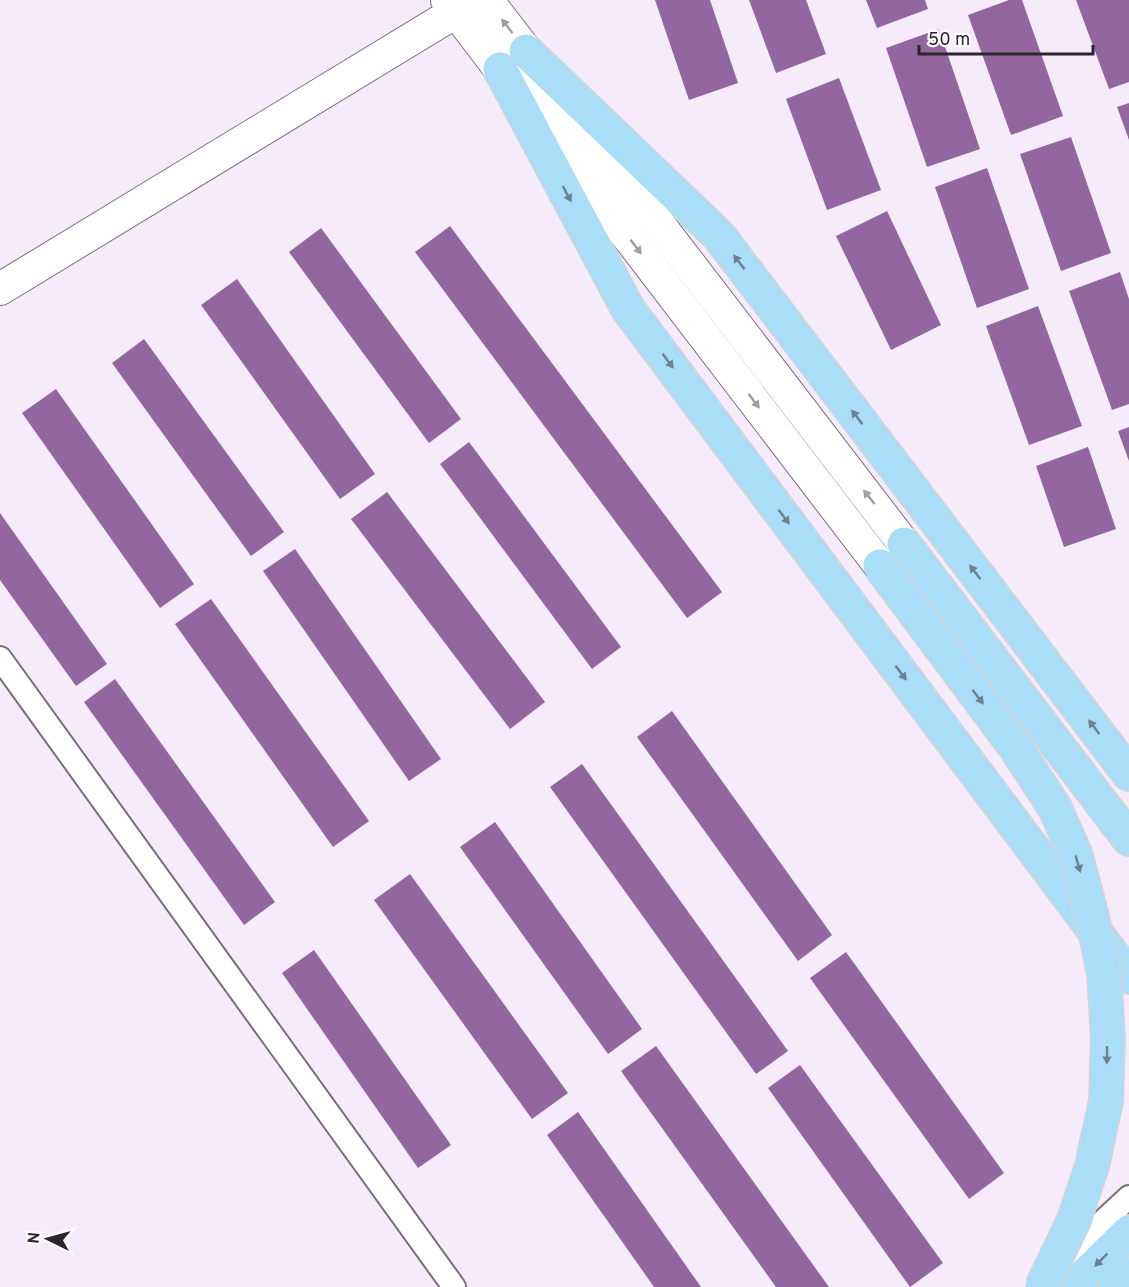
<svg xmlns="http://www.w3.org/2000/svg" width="1129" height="1287" font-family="Overpass,sans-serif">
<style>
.building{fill:#9267a0}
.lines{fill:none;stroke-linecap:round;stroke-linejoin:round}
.street-casing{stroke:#796f7c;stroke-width:26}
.secondary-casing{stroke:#796f7c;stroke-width:34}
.primary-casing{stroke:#d4d4d5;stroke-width:36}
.street{stroke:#fff;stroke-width:22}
.secondary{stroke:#fff;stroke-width:32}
.primary{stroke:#aaddf7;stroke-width:33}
.primary-bridge-casing{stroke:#d4d4d5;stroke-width:36;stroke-linecap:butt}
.primary-bridge{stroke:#aaddf7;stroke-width:33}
.oneway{fill:#9f9da0}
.oneway2{fill:#6a8291}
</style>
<rect width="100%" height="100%" fill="#f6ebfa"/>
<path class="building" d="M655,0H710L738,83L689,100Z
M749,0H806L826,54L776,73Z
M866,0H925L928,9L877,28Z
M1009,0H1022L1063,116L1011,135L968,15Z
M1076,0H1129V82L1109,89Z
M939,29L980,149L927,167L886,48Z
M839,78L881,190L827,210L786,99Z
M1129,103V140L1117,107Z
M1071,137L1111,253L1061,271L1020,154Z
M987,168L1029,289L977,308L935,187Z
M887,211L941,325L891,350L836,236Z
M450,226L722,592L687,618L415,252Z
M321,228L461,419L429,443L289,252Z
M1120,272L1129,299V404L1112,410L1069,291Z
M237,279L375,474L340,499L201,305Z
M1038,306L1082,426L1029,445L986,326Z
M144,339L284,532L251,556L112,363Z
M56,389L194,584L160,608L22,413Z
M1129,427V461L1118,431Z
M469,442L621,647L592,669L440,464Z
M1088,447L1116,529L1064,547L1036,466Z
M387,492L545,702L510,729L351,519Z
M0,513L107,664L76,686L0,580Z
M295,549L441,759L409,781L263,571Z
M211,599L369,821L333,847L175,624Z
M115,679L275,902L244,925L84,702Z
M672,711L832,935L798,961L637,737Z
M582,764L788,1051L756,1074L550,787Z
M495,822L642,1029L608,1054L460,847Z
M410,874L568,1093L532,1119L374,900Z
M314,950L451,1145L418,1168L282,973Z
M846,952L1004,1173L969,1199L810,978Z
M656,1046L829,1287H776L621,1071Z
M800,1065L943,1263L910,1287L768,1088Z
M578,1112L701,1287H654L547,1135Z"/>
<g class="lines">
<defs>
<path id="street" d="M0,658L454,1287
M1060,1261L1129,1197"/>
<path id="secondary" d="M447,0L880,566
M487,0L904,544
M0,289L472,2"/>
<path id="primary" d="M526,51L719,236L1129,774
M500,69L628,309L1129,977
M904,544L1129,839
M1073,1287L1129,1232
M1117,1287L1129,1275"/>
</defs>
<use href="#street" class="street-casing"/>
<use href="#secondary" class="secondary-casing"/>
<use href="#primary" class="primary-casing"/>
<use href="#street" class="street"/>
<use href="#secondary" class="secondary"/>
<use href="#primary" class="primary"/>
<defs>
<path id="primary-bridge" d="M880,566L1015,747L1055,808L1076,856L1092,917L1104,973L1108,1037L1106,1101L1092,1166L1074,1220L1042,1287"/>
</defs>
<use href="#primary-bridge" class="primary-bridge-casing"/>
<use href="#primary-bridge" class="primary-bridge"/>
</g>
<defs><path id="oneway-solid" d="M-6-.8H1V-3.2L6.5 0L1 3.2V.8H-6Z" transform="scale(1.5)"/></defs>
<g class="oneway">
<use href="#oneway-solid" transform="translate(507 26) rotate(-127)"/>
<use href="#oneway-solid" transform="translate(636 247) rotate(53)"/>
<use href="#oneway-solid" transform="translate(754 401) rotate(53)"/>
<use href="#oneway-solid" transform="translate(869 497) rotate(-128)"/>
</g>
<g class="oneway2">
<use href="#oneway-solid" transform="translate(567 194) rotate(62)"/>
<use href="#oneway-solid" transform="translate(739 262) rotate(-127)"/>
<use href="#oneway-solid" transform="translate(668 361) rotate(53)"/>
<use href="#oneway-solid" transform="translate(857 417) rotate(-127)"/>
<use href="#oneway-solid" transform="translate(784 517) rotate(53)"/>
<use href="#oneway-solid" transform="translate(975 572) rotate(-127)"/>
<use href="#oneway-solid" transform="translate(901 673) rotate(53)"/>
<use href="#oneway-solid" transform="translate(978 697) rotate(53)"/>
<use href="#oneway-solid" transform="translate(1094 727) rotate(-127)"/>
<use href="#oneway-solid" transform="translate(1078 864) rotate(74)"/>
<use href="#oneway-solid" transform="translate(1107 1055) rotate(91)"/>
<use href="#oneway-solid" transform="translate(1101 1260) rotate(135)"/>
</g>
<g transform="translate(48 1239) rotate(275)" stroke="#fefcff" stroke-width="4.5" paint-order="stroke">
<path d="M0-4.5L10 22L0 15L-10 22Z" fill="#2a262b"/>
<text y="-9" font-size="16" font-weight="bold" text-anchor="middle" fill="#2a262b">N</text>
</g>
<path d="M919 45v9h174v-9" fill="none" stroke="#2a262b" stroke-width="3"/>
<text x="928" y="45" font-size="18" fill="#2a262b" stroke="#fefcff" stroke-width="4.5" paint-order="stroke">50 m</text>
</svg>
